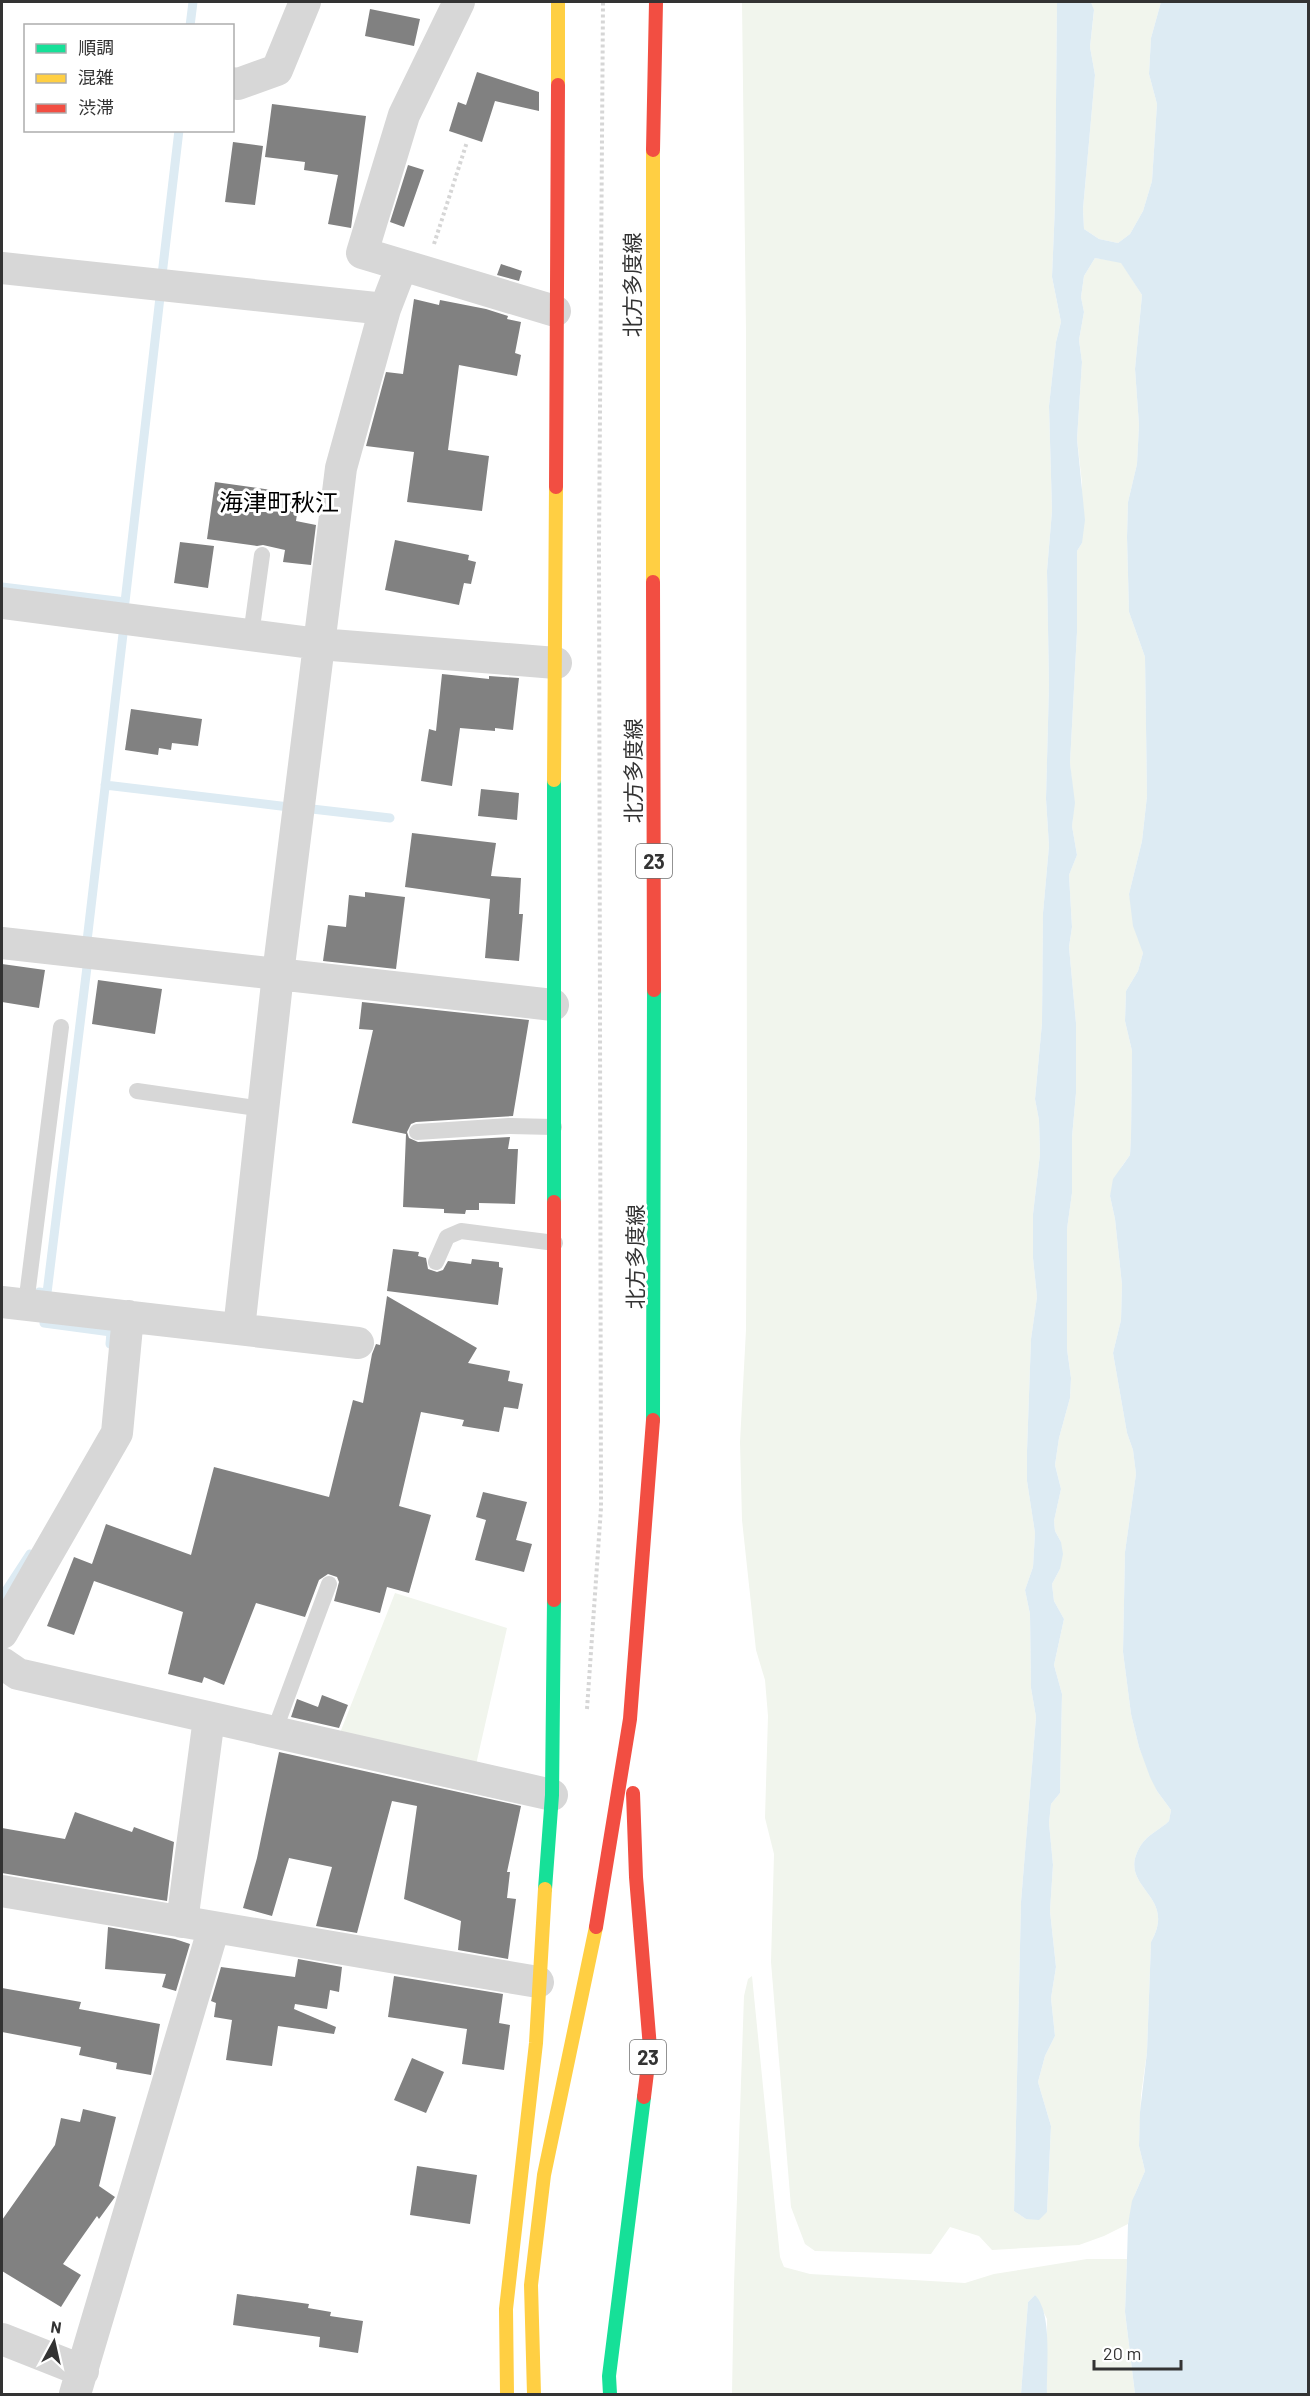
<svg xmlns="http://www.w3.org/2000/svg" width="1310" height="2396" font-family="Barlow,'Noto Sans JP',sans-serif">
<style>
.green{fill:#f1f5ed}
.water{fill:#ddebf3}
.lines{fill:none;stroke-linecap:round;stroke-linejoin:round}
.stream{stroke:#ddebf3;stroke-width:9}
.building{fill:#818181}
.path{stroke:#d6d6d6;stroke-width:4;stroke-dasharray:3 3;stroke-linecap:butt}
.lane{stroke:#d7d7d7;stroke-width:16}
.street{stroke:#d7d7d7;stroke-width:32}
.fast{stroke:#16e098;stroke-width:14}
.slow{stroke:#ffcf43;stroke-width:14}
.jam{stroke:#f24e42;stroke-width:14}
.labels{text-anchor:middle;dominant-baseline:central;stroke-width:6;stroke-linejoin:round;paint-order:stroke}
.shield{fill:#fff;stroke:#707070;stroke-width:1.5}
.shield-label{font-size:20px;font-weight:bold;fill:#333}
.street-label{font-size:21px;fill:#333;stroke:#fff}
.quarter-label{font-size:24px;fill:#000;stroke:#fff}
</style>
<rect width="100%" height="100%" fill="#fff"/>
<path class="green" d="M742,2H1057L1055,205L1052,277L1061,322L1056,342L1049,406L1052,511L1047,571L1049,685L1046,799L1049,846L1043,913L1042,1023L1035,1099L1039,1120L1040,1154L1033,1214V1258L1037,1297L1031,1339L1027,1451V1481L1035,1533L1033,1567L1025,1590L1030,1614L1031,1688L1036,1717L1021,1902L1014,2211L1026,2219L1047,2212L1051,2126L1038,2082L1045,2056L1055,2036L1051,1998L1056,1967L1050,1911L1053,1865L1049,1823L1051,1804L1060,1793L1062,1694L1054,1665L1064,1619L1054,1601L1052,1584L1060,1569L1061,1542L1055,1531L1054,1521L1061,1489L1055,1465L1059,1438L1070,1398L1071,1378L1067,1349V1229L1072,1193V1137L1076,1093V1023L1069,947L1072,927L1069,875L1077,855L1072,826L1074,803L1070,763L1077,632V551L1082,543V483L1077,439L1082,362L1079,340L1084,312L1081,297L1084,276L1095,258L1121,262L1142,295L1135,369L1139,425L1137,464L1128,502L1127,537L1129,612L1145,657L1147,796L1142,841L1129,894L1143,953L1138,971L1126,991L1125,1021L1132,1051L1131,1137L1130,1155L1122,1166L1110,1196L1115,1219L1122,1285L1121,1320L1113,1353L1127,1433L1133,1450L1136,1474L1125,1552L1123,1652L1131,1714L1139,1747L1157,1791L1171,1810L1169,1821C1161,1829 1148,1834 1141,1845C1114,1888 1179,1893 1151,1942L1147,2052L1141,2095L1139,2146L1145,2171L1135,2194L1128,2224L1104,2236L1079,2245L992,2250L979,2236L950,2227L931,2254L815,2251L805,2244L791,2207L771,1962L774,1854L765,1818L768,1716L765,1680L756,1650L742,1520L740,1442L746,1330L747,1140L746,331Z
M1091,2H1161L1151,38L1149,74L1157,104L1152,181L1143,211L1130,234L1118,243L1099,239L1084,229L1083,209L1095,75L1090,47L1094,11Z
M395,1593L507,1628L475,1769L338,1738Z
M752,1976L780,2257L784,2267L810,2274L965,2283L994,2274L1087,2259H1127L1125,2312L1135,2394H1047V2319L1035,2295L1028,2302L1021,2394H732L734,2284L744,1996L748,1979Z"/>
<path class="water" d="M1057,2H1091L1094,10L1090,47L1095,75L1083,209L1084,229L1099,239L1118,243L1130,234L1143,211L1152,181L1157,104L1149,74L1151,38L1161,2H1308V2394H1135L1125,2312L1127,2259L1128,2224L1132,2201L1145,2171L1139,2146L1140,2112L1147,2052L1151,1942C1179,1893 1114,1888 1141,1845C1148,1834 1161,1829 1169,1821L1171,1810L1157,1791L1150,1777L1139,1747L1131,1714L1123,1652L1125,1552L1136,1474L1133,1450L1127,1433L1113,1353L1121,1320L1122,1285L1115,1219L1110,1196L1113,1179L1130,1155L1131,1137L1132,1051L1125,1021L1126,991L1138,971L1143,953L1133,926L1129,894L1142,841L1147,796L1145,657L1129,612L1127,537L1128,502L1137,464L1139,425L1135,369L1142,295L1121,263L1095,258L1084,276L1081,297L1084,312L1079,340L1082,362L1077,439L1085,520L1082,543L1077,551V632L1070,763L1075,803L1072,826L1077,855L1069,875L1072,927L1069,947L1076,1023V1093L1072,1137V1193L1067,1229V1349L1071,1378L1070,1398L1059,1438L1055,1465L1061,1489L1054,1521L1055,1531L1061,1542L1063,1554L1060,1569L1052,1584L1054,1601L1064,1619L1054,1665L1062,1694L1060,1793L1051,1804L1049,1823L1053,1865L1050,1911L1056,1967L1051,1998L1055,2036L1045,2056L1038,2082L1051,2126L1047,2212L1039,2220L1026,2219L1014,2211L1021,1902L1036,1717L1031,1688L1030,1614L1025,1590L1033,1567L1035,1533L1027,1481V1451L1031,1339L1037,1297L1033,1258V1214L1040,1154L1039,1120L1035,1099L1042,1023L1043,913L1049,846L1046,799L1049,685L1047,571L1052,511L1049,406L1056,342L1061,322L1052,277L1055,205Z
M1035,2295C1053,2313 1046,2368 1047,2394H1021L1028,2302Z"/>
<g class="lines">
<path class="stream" d="M190,26L193,2
M162,275L179,130
M2,587L125,602L160,297
M105,785L289,807L288,813
M312,809L390,818
M87,941L123,634
M39,1292L47,1293L87,967
M44,1323L111,1332L110,1344
M2,1597L30,1554"/>
</g>
<path class="building" d="M370,9L420,19L414,46L365,36Z
M477,72L539,92V111L495,101L482,142L449,131L458,102L466,105Z
M272,104L366,116L351,228L328,224L338,175L304,170L305,162L265,157Z
M233,142L263,146L255,205L225,202Z
M408,165L424,170L404,227L390,222Z
M501,264L522,271L519,281L497,275Z
M414,299L439,305L440,300L486,309L508,316L507,319L521,322L515,353L521,355L517,376L459,365L448,450L489,456L482,511L407,502L414,452L366,446L386,372L403,374Z
M215,482L300,494L296,521L316,525L311,565L283,562L285,550L263,545L257,546L207,539Z
M395,540L469,555L468,560L476,562L471,584L464,583L459,605L385,590Z
M180,542L214,546L208,588L174,583Z
M442,674L489,679V676L519,678L513,730L495,728V731L460,728L452,786L421,781L429,729L436,731Z
M131,709L202,719L198,746L172,743L171,750L159,748L158,755L125,750Z
M481,789L519,793L517,820L478,816Z
M412,833L496,843L491,876L521,878L519,914H523L519,961L485,958L490,899L405,887Z
M365,892L405,897L396,969L323,961L328,925L346,927L349,895L365,897Z
M2,964L45,970L39,1008L2,1002Z
M98,980L162,989L155,1034L92,1024Z
M362,1002L529,1020L513,1116L416,1122L411,1124L407,1132L409,1138L418,1142L510,1137L508,1149H518L515,1204L479,1203V1210H466L465,1214L444,1213V1209L403,1207L406,1134L352,1123L373,1030L359,1029Z
M393,1249L419,1252L418,1256L426,1258L428,1269L437,1272L443,1270L448,1261L471,1264L472,1259L499,1262V1267L503,1268L498,1305L387,1291Z
M387,1296L477,1348L468,1363L510,1371L508,1381L523,1384L518,1409L504,1407L499,1432L462,1426L464,1420L421,1412L399,1506L431,1515L409,1593L387,1587L380,1613L334,1601L339,1582L337,1577L328,1574L319,1580L305,1617L256,1603L224,1685L204,1677L202,1683L168,1674L183,1612L94,1581L74,1635L47,1626L74,1557L92,1564L106,1524L191,1555L214,1467L329,1497L353,1400L363,1403L372,1354L376,1344L380,1345Z
M483,1492L527,1502L516,1540L532,1544L524,1572L475,1560L486,1520L476,1517Z
M322,1695L348,1705L339,1728L291,1717L297,1699L318,1707Z
M279,1752L521,1806L507,1872H510L507,1898L516,1899L508,1959L458,1950L461,1921L404,1899L417,1806L392,1801L357,1933L316,1926L332,1867L289,1858L272,1916L243,1908L257,1858Z
M75,1812L132,1832L134,1827L174,1842L167,1901L2,1873V1828L65,1839Z
M108,1927L175,1939L190,1944L176,1991L162,1987L166,1974L105,1969Z
M298,1959L342,1967L339,1992L330,1990L327,2009L295,2004L294,2009L336,2027L334,2034L278,2026L272,2066L226,2060L232,2020L214,2017L216,2003L211,2001L221,1967L295,1977Z
M394,1976L503,1994L499,2023L510,2025L504,2070L462,2064L467,2029L388,2017Z
M2,1988L81,2002L79,2009L160,2024L151,2075L116,2069L117,2063L79,2055L81,2047L2,2032Z
M412,2058L444,2072L426,2113L394,2100Z
M83,2109L116,2117L99,2186L115,2197L99,2219L97,2216L63,2264L81,2275L61,2307L2,2271V2220L55,2145L61,2118L80,2122Z
M417,2166L477,2175L470,2224L410,2215Z
M237,2294L309,2304L308,2308L331,2312L330,2316L363,2321L358,2353L319,2347L320,2337L233,2325Z"/>
<g class="lines">
<path class="path" d="M434,244L467,142
M587,1709L601,1508L599,547L603,2"/>
<path class="lane" d="M251,635L262,555
M137,1091L263,1109
M417,1132L509,1126L554,1127
M436,1262L447,1237L461,1231L555,1243
M26,1304L61,1027
M274,1732L329,1584"/>
<path class="street" d="M232,83L238,84L277,70L305,2
M402,265L362,253L404,115L459,2
M2,268L385,309L402,265L555,311
M2,603L319,644L556,663
M2,943L553,1005
M2,1302L358,1343
M239,1329L278,974L341,468L385,309
M2,1633L117,1433L128,1316
M2,1663L18,1674L552,1795
M2,1891L538,1982
M182,1922L209,1718
M2,2339L83,2371
M75,2394L214,1927"/>
<path class="fast" d="M554,1202V780
M653,1420L654,990
M545,1889L552,1795L554,1600
M610,2394L609,2376L644,2097"/>
<path class="slow" d="M558,85V2
M653,582V150
M554,780L556,487
M507,2394L506,2309L536,2043L545,1889
M534,2394L531,2285L544,2175L596,1927"/>
<path class="jam" d="M653,150L656,2
M556,487L558,85
M653,582L654,990
M554,1202V1600
M633,1793L636,1877L650,2048L644,2097
M596,1927L630,1719L653,1420"/>
</g>
<g class="labels">
<g class="shield">
<rect x="636" y="844" width="36" height="34" rx="4.5"/>
<rect x="630" y="2040" width="36" height="34" rx="4.5"/>
</g>
<g class="shield-label">
<text x="654" y="861">23</text>
<text x="648" y="2057">23</text>
</g>
<g class="street-label">
<text transform="translate(631 285) rotate(-90)">北方多度線</text>
<text transform="translate(632 771) rotate(-90)">北方多度線</text>
<text transform="translate(634 1257) rotate(-90)">北方多度線</text>
</g>
<g class="quarter-label">
<text x="279" y="501">海津町秋江</text>
</g>
</g>
<rect width="1310" height="2396" fill="none" stroke="#333333" stroke-width="6"/>
<rect x="24" y="24" width="210" height="108" fill="#ffffff" stroke="#adadad" stroke-width="1.5"/>
<rect x="36" y="44" width="30" height="9" fill="#16e098" stroke="#adadad" stroke-width="1.5"/>
<text x="78" y="54" font-size="18" fill="#333333">順調</text>
<rect x="36" y="74" width="30" height="9" fill="#ffcf43" stroke="#adadad" stroke-width="1.5"/>
<text x="78" y="84" font-size="18" fill="#333333">混雑</text>
<rect x="36" y="104" width="30" height="9" fill="#f24e42" stroke="#adadad" stroke-width="1.5"/>
<text x="78" y="114" font-size="18" fill="#333333">渋滞</text>
<g transform="translate(54 2342) rotate(8)" stroke="#ffffff" stroke-width="4.5" paint-order="stroke">
<path d="M0-4.5L10 22L0 15L-10 22Z" fill="#333333"/>
<text y="-9" font-size="16" font-weight="bold" text-anchor="middle" fill="#333333">N</text>
</g>
<path d="M1094 2360v9h87v-9" fill="none" stroke="#333333" stroke-width="3"/>
<text x="1103" y="2360" font-size="18" fill="#333333" stroke="#ffffff" stroke-width="4.5" paint-order="stroke">20 m</text>
</svg>
